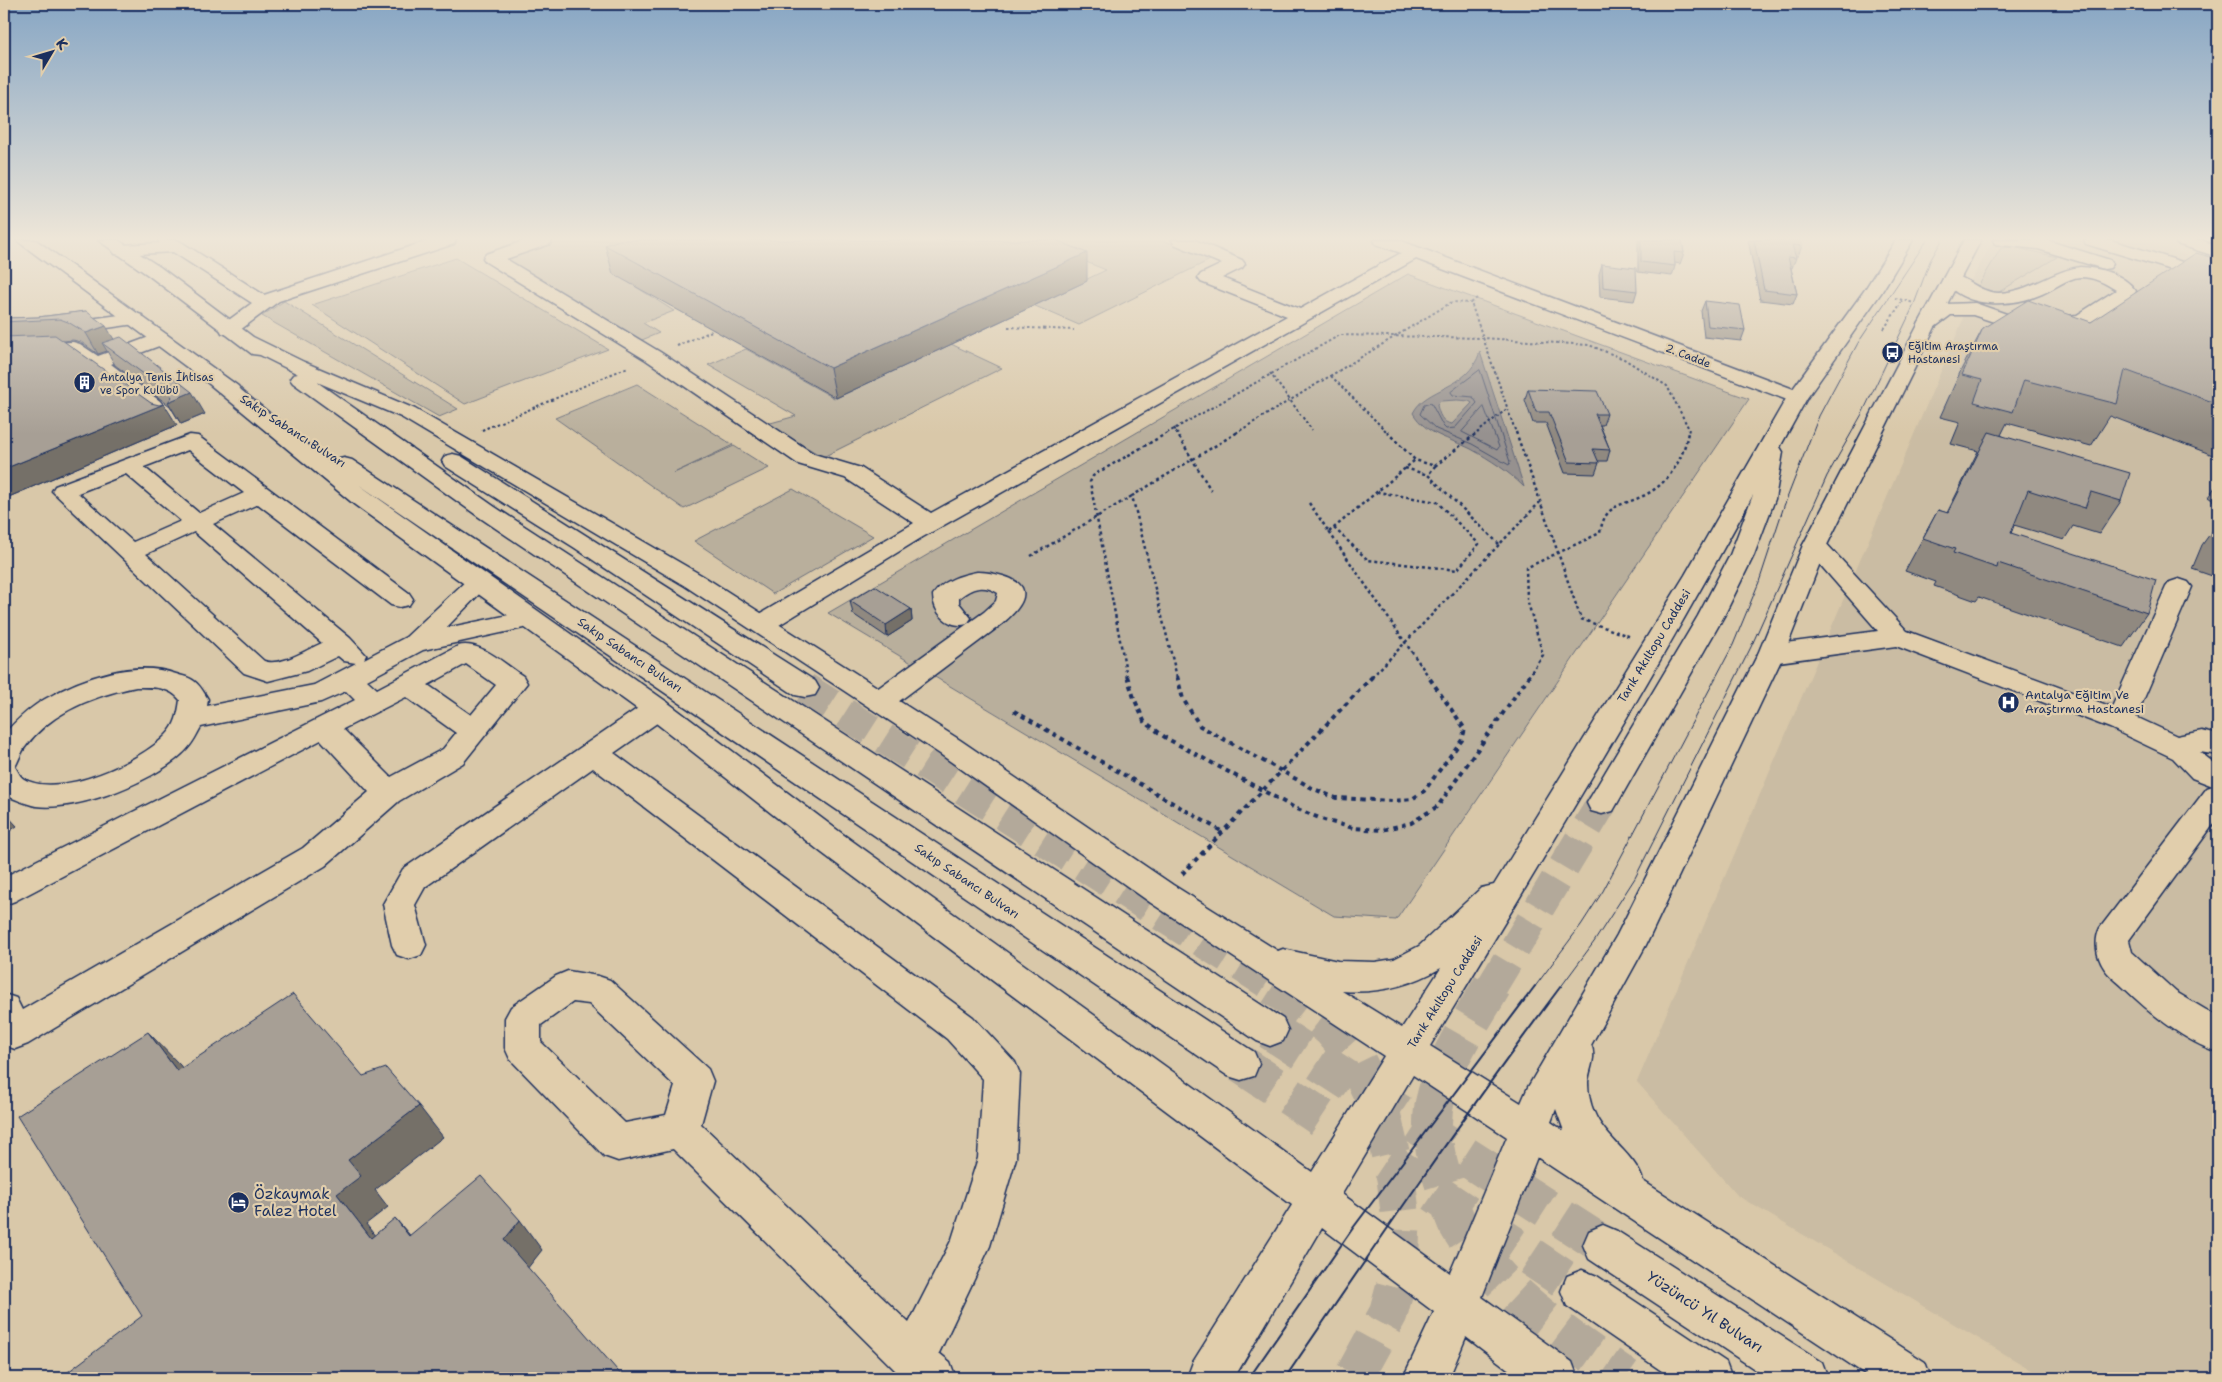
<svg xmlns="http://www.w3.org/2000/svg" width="2222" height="1382" font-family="'Shantell Sans',sans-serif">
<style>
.built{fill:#cabca3}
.green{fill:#b9af9c;stroke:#6a6f7d}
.water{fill:#96918f;stroke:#656a7b;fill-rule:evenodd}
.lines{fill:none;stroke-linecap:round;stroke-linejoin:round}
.shore{stroke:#4c5672;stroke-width:1}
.major-tunnel-far1{stroke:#b3a99a;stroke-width:31;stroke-dasharray:31 16;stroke-linecap:butt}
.major-tunnel{stroke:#b3a99a;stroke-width:39;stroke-dasharray:39 19;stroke-linecap:butt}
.minor-casing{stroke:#1b2f5e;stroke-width:3}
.major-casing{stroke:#1b2f5e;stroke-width:3}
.path-far2{stroke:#1b2f5e;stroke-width:2;stroke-dasharray:2.5 2.5;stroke-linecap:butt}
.path-far1{stroke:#1b2f5e;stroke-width:2.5;stroke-dasharray:3 3;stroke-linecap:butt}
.path{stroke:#1b2f5e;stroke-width:4;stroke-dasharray:4.5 4.5;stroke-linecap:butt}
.minor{fill:#e1ceac;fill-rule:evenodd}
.major{fill:#e1ceac;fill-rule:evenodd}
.tram-far1{stroke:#1b2f5e;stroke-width:1}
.tram{stroke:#1b2f5e;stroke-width:2}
.wall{fill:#908980;stroke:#1b2f5e}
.shaded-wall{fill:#756f68;stroke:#1b2f5e}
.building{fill:#a79f95;stroke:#1b2f5e}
.labels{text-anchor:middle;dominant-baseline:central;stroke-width:4.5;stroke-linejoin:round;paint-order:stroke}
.far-poi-label{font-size:11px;fill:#1b2f5e;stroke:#e1ceac;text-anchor:start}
.far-street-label{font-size:11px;fill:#1b2f5e;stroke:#e1ceac}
.street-label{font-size:12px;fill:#1b2f5e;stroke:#e1ceac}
.poi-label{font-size:12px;fill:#1b2f5e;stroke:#e1ceac;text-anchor:start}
.near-poi-label{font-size:15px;fill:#1b2f5e;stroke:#e1ceac;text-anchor:start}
.near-street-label{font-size:15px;fill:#1b2f5e;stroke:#e1ceac}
</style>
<rect width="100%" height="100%" fill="#d9c8a9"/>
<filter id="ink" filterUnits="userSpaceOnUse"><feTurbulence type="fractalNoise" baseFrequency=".02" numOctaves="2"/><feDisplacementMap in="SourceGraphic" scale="10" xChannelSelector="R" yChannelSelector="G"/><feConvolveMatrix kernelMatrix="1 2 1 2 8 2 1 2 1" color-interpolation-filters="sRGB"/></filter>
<g filter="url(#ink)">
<path class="built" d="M1994,240H2140L2218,266V1378H2045L1738,1196L1637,1082L1962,322L1971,280Z"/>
<path class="green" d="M558,240H704L614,273L674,311L643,323L659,333L637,342L501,259Z
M1032,240H1162L1212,259L1079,325L1033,305L1106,270Z
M2013,247L2057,257L1994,295L1976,290L2001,248Z
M456,258L608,349L465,404L312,305Z
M1408,274L1749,399L1396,920L1334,916L828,613Z
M284,301L458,409L439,417L262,316Z
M951,344L1002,368L823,457L767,424L796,416L708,365L746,349L834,398Z
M637,384L733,445L674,473L734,446L769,468L684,509L555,418Z
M793,489L873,536L773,594L694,541Z"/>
<path class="water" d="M1480,352L1524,487C1508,471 1491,460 1471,449C1449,438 1426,435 1413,413C1426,386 1467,391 1480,352ZM1457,400L1469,401L1472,403L1452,424C1442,423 1439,414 1437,405L1441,401Z"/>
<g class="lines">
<path class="shore" d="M1480,370L1510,462L1509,465L1472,444L1436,429L1420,414L1424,405L1431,403L1443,426L1446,429L1455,428L1477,403L1473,397L1453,395L1451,392Z
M1484,407L1499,447L1497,450L1462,432Z"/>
<path class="major-tunnel-far1" d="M805,688L1275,988
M1491,988L1602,803"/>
<path class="major-tunnel" d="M1273,986L1298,1002L1331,1028L1352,1052L1380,1109L1396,1178L1401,1221L1399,1273L1388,1314L1353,1378
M1492,986C1471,1022 1446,1057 1436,1097C1428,1125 1435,1156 1444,1183C1448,1196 1451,1210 1457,1223C1496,1291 1563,1334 1626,1378
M1270,1030L1603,1245
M1241,1064L1582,1291"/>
<defs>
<path id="minor" d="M158,240H178L264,295L430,240H456L454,244L279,301L236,333L229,335L222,333L220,329L222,325L252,303L173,252L121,255L115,254L112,250L115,246L121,245L160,243Z
M526,240H552L550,244L506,259L660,352L814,454L861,468L931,513L1287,316L1201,282L1198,278L1201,274L1222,264L1174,244L1172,240H1195L1242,260L1245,264L1242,268L1222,278L1300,309L1401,253L1376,244L1374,240H1399L1804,393L1807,397L1804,401L1797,403L1790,401L1416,259L921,538L771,630L762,632L753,630L749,624L753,618L914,523L845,478L798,464L646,360L486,262L483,258L486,254Z
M1993,240H2046L2110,260L2113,264L2110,268L2104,269L2038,249L2001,245L1995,244Z
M2084,240H2111L2218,273V284L2086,244Z
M2080,267C2100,268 2124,274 2136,291L2133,295L2089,324L2082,326L2037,331L2015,329L1973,315H1951L1935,327L1928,329L1921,327L1919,323L1939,306L1946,304L1975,303L2018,318L2037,319L2077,315L2116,290C2105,283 2094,277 2080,277C2067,278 2054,289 2042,294C2012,307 1964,310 1943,279L1946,275C1962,271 1977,293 1999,293C2029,292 2052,271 2080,267Z
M135,313L142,315L144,319L142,323L51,336L4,337V325L51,324Z
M160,333L167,335L170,339L167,343L111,364L160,401L163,405L160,409L153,411L146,409L69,354L4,357V345L73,342L80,344L98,356Z
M190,435L198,436L409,593L413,599L409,605L400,607L391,605L258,504L213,524L350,638L366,655L364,659L406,637L469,578L478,575L487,578L490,583L446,628L528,611L537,613L541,619L537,625L528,627L423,650L367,680L377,689L458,646C480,640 504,664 523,676L527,683L463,763L399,801L325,866L28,1044L15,1049L4,1045V994L16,998L22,1010L303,848L369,792L321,740L15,901L4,905V877L355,700L346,691L321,702L201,727C197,734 193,743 187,749C159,780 78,812 36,806C25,804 14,798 4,795V734C16,721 29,708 45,699C82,678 134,659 176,674C182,676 189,677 194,681C200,685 204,693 208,699L207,706L314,685L356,663L344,661L338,656L307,671L268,681L244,673L52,491L55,486ZM188,450L244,493L199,513L144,467ZM126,474L181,521L133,542L78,493ZM194,532L322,643C306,650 281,667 264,661L146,554ZM466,664L496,685L471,715L428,685ZM136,687C152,687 169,686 180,700C178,714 176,725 166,735C140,762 60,799 24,779C20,777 18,771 15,767C19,760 21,752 26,746C51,712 96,695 136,687ZM406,697L456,733L443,749L391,777L343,729Z
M1815,538L1823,540L1907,631L2112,707L2166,587L2170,582L2179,579L2188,582L2192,587L2136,717L2177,736L2202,731L2218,735V755L2200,752L2218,766V818L2129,940L2132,952L2176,992L2218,1017V1052C2183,1041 2149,1012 2123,987C2117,981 2108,975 2104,968C2096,956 2094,940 2100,928L2207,788L2213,786L2192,778L2173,758L2110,728L1896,646L1771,663L1762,660L1758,654L1762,648L1771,645L1878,631L1803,545L1807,540Z
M977,572C989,572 1021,577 1023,591C1026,603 1010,617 1002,624L890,708L880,711L870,708L866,701L870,694L984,612L996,601L998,593C984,584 972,587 959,598V603L971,618L967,624C949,629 933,613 933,595C943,580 961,575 977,572Z
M657,699L667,702L671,709L667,716L614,753L973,1017L1015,1062L1020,1074L1016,1158L990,1246L939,1353L950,1362L956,1378H903L673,1149L618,1161L604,1156L510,1059L505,1048V1018L511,1007L556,976L568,971L598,976L610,980L708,1069L713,1081L701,1124L909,1323L952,1239L978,1158L983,1079L947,1039L593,768L425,887L415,905L426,945L421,955L409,959L397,955L392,945L383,904L403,869L647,702ZM573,1002L589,1004L675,1086L666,1115L625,1123L541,1042V1025Z"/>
<path id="major" d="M16,240H36L238,386L241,390L333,465L336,460L344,458L352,460L1254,1052L1259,1064L1254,1076L1241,1080L1228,1076L358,484L667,702L844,835L1312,1172L1384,1056L1151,903L940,754L685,586L401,417L317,382L495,507L1283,1019L1288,1030L1283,1041L1270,1046L1257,1041L479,517L293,383L290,379L293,375L298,374L260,355L252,354L148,275L98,240H118L160,267L253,337L304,362L415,409L703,576L960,740L1173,885L1278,951L1283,949L1338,961L1375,962L1394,959L1419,946L1481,888L1494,885L1685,575L1787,397L1864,291L1896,240H1913L1881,293L1807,398L1780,447L1783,452L1775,499L1754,555L1724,616L1613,811L1602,814L1591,811L1587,803L1698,616L1730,555L1753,495C1651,682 1540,864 1430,1046L1521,1103L1528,1087L1617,935L1758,654L1803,545L1919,323L1964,240H1981L1937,323L1827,545L1784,654L1646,945L1591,1045C1597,1056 1589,1070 1588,1082C1588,1092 1590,1103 1594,1112C1605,1139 1636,1155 1643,1181L1925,1362L1931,1378H1871L1537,1157L1482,1297L1572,1362L1578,1378H1520L1466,1337L1449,1378H1403L1434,1312L1322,1228L1234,1378H1187L1193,1362L1292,1205L822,853L647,716L355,505L208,383ZM1441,968L1402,1028L1342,991C1378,994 1410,986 1441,968ZM1413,1075L1507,1137L1450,1273L1342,1194ZM1556,1109L1564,1131L1551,1122Z
M2175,240H2201L2218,246V257L2177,244Z
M453,454L461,456L815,681L819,688L815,695L805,697L795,695L575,548L445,466L442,461L445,456Z
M1603,1225L1617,1231L1822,1362L1828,1378H1768L1589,1259L1583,1245L1589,1231Z
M1582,1270L1597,1276L1726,1362L1732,1378H1672L1567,1306L1561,1291L1567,1276Z"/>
</defs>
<use href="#minor" class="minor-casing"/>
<use href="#major" class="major-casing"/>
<path class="path-far2" d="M1477,298L1471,303L1516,433
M1895,298L1914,303
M1008,327L1074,330
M1884,329L1903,300
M677,346L714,330
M1270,373L1312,430
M1331,376L1388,433
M1174,428L1177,433
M482,430L628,367
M1167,433L1340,335L1484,338L1589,345L1624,359L1667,386L1689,429L1688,433
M1236,433L1452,302L1471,303
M1477,433L1508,408"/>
<path class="path-far1" d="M1176,432L1212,492
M1387,432L1415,460L1435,466L1428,475L1499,544
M1516,432L1581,619L1631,637
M1435,466L1478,432
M1405,468L1428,475
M1309,503L1429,677
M1334,528L1368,560L1457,570L1479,544L1437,502L1378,492
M1329,532L1415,460
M1031,556L1132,496
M1127,677L1090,482L1093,476L1099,472L1169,432
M1177,677L1132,496L1238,432
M1372,677L1541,501
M1528,677L1543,655L1527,599L1526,568L1600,533C1605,503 1620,507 1643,496C1669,484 1684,458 1688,432"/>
<path class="path" d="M1127,676L1134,698L1144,721L1166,738L1295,808L1324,820L1353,828L1382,830L1411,823L1438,806L1529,676
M1177,676L1183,699L1200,726L1314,789L1336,798L1393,801L1412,799L1424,791L1462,740L1465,729L1428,676
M1014,711L1221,831
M1182,874L1373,676"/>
<use href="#minor" class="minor"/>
<use href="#major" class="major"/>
<path class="tram-far1" d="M1534,988L1581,925L1603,891L1733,645L1759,582L1784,506L1819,416L1858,343L1927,240
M1560,988L1594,942L1635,878L1751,647L1827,476L1862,414L1913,307L1930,261L1942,240"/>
<path class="tram" d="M1249,1378L1353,1228L1535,986
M1285,1378C1375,1246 1465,1114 1561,986"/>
</g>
<path class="wall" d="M1638,240H1682L1684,253L1680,264L1675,263V266L1672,276L1638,272Z
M1748,240H1801L1802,246L1798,256H1795L1796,258L1792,268H1791L1797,294L1793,304L1760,300Z
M605,245L1087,281L836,398L613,274Z
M2218,259V457L2110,416L2091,446L2007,423L2001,435L2121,501L2099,534L2073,526L2064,540L2014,525L2011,533L2147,613L2123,647L1979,597L1976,601L1934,586L1936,582L1905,571L1938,510L1947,513L1978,451L1951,444L1960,422L1940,417L1962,368L1983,328L2091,322Z
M1602,264L1637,291L1634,301L1600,297L1599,274Z
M1705,301L1745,330L1741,341L1704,337L1701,311Z
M86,311L114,339L205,414L181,424L170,406L115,365L107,351L98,354L81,342L73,340L63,341L177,425L4,499V318L38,317Z
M1528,389L1607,414L1603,425H1600L1610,450L1607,461H1598L1599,463L1595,474L1565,473L1546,423H1533L1525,400Z
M2218,483V504L2208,497Z
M2218,523V578L2192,569L2202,545Z
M850,601L911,609L912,621L887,637L853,614Z"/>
<path class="shaded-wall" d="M1087,253V281L836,398L830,368Z
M106,326L118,346L102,343L107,351L98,354L86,333Z
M192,392L205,414L181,424L168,402Z
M164,404L177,425L4,499V469Z
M4,569L5,599L4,630Z
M911,609L912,621L887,637L886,625Z
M4,812L17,826L4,835Z
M148,1032L180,1065L209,1103L177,1071Z
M419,1106L443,1137L375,1190L388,1207L366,1224L399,1267L371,1238L337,1194L348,1160Z
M395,1218L421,1248L409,1236Z
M520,1220L542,1250L527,1269L504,1240Z"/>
<path class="building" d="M619,240H1056L1087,253L830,368L605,245Z
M1641,240H1682L1684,253L1674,252L1675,266L1641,262Z
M1754,240H1801L1802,246L1792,245L1796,258L1788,257L1797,294L1764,290Z
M2196,253L2218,259V404L2125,370L2117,404L2024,380L2013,412L1974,402L1982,380L1962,375L1983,328L2028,300L2091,322Z
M1602,264L1636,268L1637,291L1603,287Z
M1705,301L1740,305L1745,330L1708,326Z
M86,311L106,326L86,333L68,322L60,319L4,322V318L38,317Z
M55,335L151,403L159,405L164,404L4,469V337Z
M121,337L192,392L168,402L172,397L168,392L102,343Z
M1528,389L1597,391L1607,414H1595L1610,450L1593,449L1599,463L1569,462L1549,412H1536Z
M1989,432L2130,473L2121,501L2091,492L2085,508L2028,490L2011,533L2156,580L2147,613L1998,563L1997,568L1953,553L1955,549L1923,538L1938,510L1948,513Z
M875,586L911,609L886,625L850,601Z
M293,994L363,1076L386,1068L419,1106L348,1160L361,1176L337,1194L371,1238L395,1218L409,1236L481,1176L520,1220L504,1240L624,1378H60L142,1316L17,1116L148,1032L177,1071Z"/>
</g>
<linearGradient id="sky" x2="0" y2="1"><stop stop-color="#87a6c4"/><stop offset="0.55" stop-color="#eee6d8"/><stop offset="1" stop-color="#eee6d8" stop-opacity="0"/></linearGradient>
<rect width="2222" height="434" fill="url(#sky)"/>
<defs>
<symbol id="bus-disc" viewBox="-11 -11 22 22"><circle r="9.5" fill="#1b2f5e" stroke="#e1ceac"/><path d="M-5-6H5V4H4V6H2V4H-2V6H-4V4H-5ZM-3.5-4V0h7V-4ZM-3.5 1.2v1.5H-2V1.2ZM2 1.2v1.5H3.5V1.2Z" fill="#fff"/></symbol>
<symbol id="building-disc" viewBox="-11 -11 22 22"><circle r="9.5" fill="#1b2f5e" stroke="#e1ceac"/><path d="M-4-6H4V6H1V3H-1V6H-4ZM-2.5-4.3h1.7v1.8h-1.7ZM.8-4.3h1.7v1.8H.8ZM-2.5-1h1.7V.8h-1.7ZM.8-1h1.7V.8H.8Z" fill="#fff"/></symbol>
<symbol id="hospital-disc" viewBox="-11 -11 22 22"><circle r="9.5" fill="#1b2f5e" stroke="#e1ceac"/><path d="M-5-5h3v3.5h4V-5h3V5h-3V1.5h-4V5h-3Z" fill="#fff"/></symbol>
<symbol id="hotel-disc" viewBox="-11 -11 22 22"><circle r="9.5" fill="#1b2f5e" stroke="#e1ceac"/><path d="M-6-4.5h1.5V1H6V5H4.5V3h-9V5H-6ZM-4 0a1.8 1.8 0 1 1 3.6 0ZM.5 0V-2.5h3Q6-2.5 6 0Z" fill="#fff"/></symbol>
</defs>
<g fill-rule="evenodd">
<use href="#bus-disc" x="1880" y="340" width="25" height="25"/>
<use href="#building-disc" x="72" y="370" width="25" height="25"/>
<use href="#hospital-disc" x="1996" y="690" width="25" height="25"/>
<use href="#hotel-disc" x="226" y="1190" width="25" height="25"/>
</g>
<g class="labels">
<g class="far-poi-label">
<text x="1908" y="346">Eğitim Araştırma<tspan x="1908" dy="13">Hastanesi</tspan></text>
<text x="100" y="377">Antalya Tenis İhtisas<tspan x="100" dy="13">ve Spor Kulübü</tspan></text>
</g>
<g class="far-street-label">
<text transform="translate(1688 356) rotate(21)">2. Cadde</text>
</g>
<g class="street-label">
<text transform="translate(293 431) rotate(33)">Sakıp Sabancı Bulvarı</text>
<text transform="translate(1654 646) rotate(-59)">Tarık Akıltopu Caddesi</text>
<text transform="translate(630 655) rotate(34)">Sakıp Sabancı Bulvarı</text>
<text transform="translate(967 881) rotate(34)">Sakıp Sabancı Bulvarı</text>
<text transform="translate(1445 992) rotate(-58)">Tarık Akıltopu Caddesi</text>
</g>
<g class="poi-label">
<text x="2025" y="695">Antalya Eğitim Ve<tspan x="2025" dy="14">Araştırma Hastanesi</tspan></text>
</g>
<g class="near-poi-label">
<text x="254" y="1194">Özkaymak<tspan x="254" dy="17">Falez Hotel</tspan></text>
</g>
<g class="near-street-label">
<text transform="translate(1705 1312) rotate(33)">Yüzüncü Yıl Bulvarı</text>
</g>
</g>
<rect width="2222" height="1382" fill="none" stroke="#e1ceac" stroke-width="20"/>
<rect x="10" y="10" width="2202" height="1362" fill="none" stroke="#1b2f5e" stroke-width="2" filter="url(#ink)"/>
<g transform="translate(52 52) rotate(52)" stroke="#e1ceac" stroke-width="4" paint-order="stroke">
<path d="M0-4L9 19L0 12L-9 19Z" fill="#1b2f5e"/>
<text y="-8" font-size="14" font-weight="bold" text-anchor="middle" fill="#1b2f5e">K</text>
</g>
</svg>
